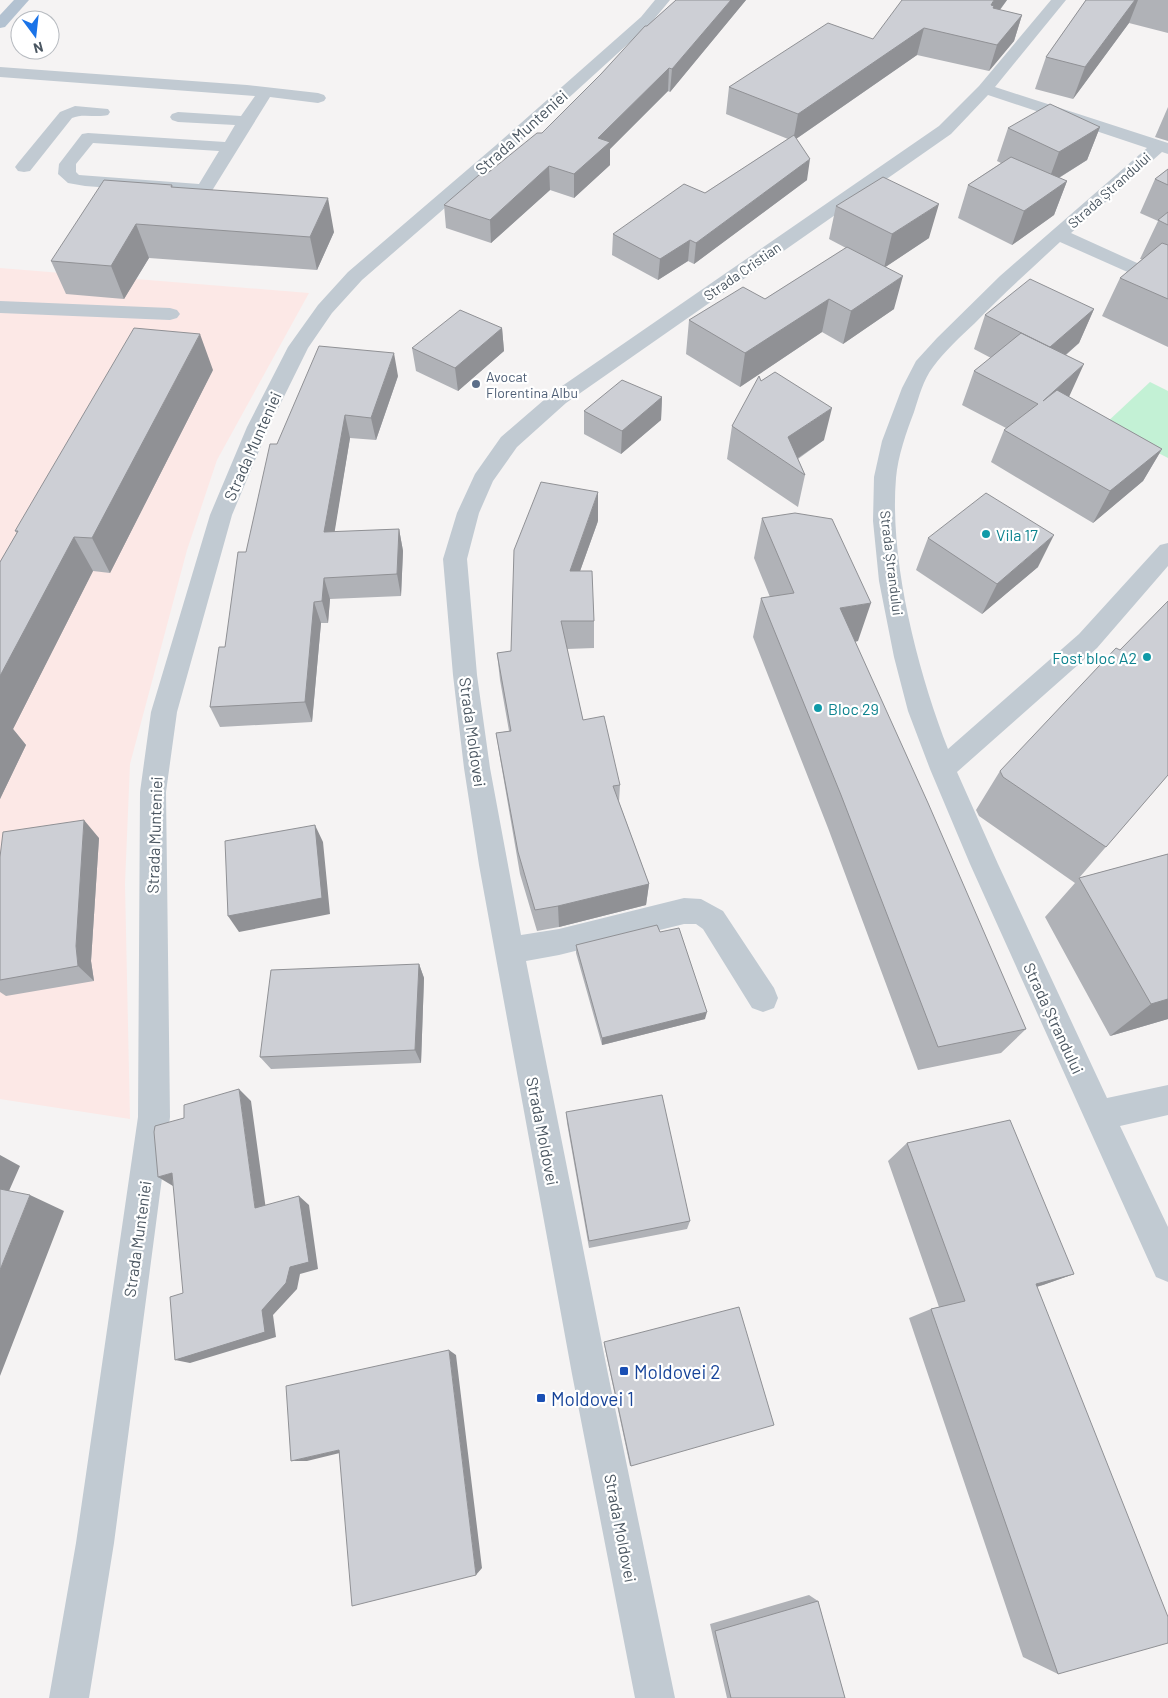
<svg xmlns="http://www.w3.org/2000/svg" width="1168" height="1698" font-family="Barlow,sans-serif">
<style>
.medical{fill:#fce8e6}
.green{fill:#c3f1d5}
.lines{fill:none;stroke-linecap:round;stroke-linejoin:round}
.minor{fill:#c1cad2;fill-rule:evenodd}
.major{fill:#b3c2d1;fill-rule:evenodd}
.wall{fill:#b0b2b7}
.shaded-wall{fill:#909195}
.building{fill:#cdcfd5;stroke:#909195}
.service-dot{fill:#5c6f8a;stroke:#fff;stroke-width:2}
.culture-dot{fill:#0f9aa8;stroke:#fff;stroke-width:2}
.transit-dot{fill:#1a4fb4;stroke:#fff;stroke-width:2}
.labels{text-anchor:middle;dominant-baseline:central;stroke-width:4.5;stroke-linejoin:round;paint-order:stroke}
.far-street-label{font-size:14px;fill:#4a5661;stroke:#fff}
.far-service-label{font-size:14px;fill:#4e5e75;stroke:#fff;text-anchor:start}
.street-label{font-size:16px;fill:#4a5661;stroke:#fff}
.culture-label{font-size:16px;fill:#0d838f;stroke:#fff;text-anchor:start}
.near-transit-label{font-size:19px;fill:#164399;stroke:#fff;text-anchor:start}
</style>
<rect width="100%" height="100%" fill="#f5f3f3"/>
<path class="medical" d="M0,268L309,293L217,460L187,550L130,764L125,884L130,1119L0,1099Z"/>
<path class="green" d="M1150,382L1168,391V458L1104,425Z"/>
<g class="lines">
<path class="minor" d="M655,0H670L651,23L507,154L362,280L332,313L308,348L269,427L232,515L177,712L166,792L170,1117L114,1543L89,1698H49L76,1543L138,1117L140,792L151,712L210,515L247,427L288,347L318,305L348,272L495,146L641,17Z
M1051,0H1066L995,87L1168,143V154L1162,152L1071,233L1168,277V290L1060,242C1031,269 1002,295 975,323C960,337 945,351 933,367C923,380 919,397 914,412C906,433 898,456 896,478C889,561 918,672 948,749L1079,634L1160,545L1168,543V566L1097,648L957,772L998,864L1107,1098L1168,1085V1115L1120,1126L1168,1227V1282L1156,1277L970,864L930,769L908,711L894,657L879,581L873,521L874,477L882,441L902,388L916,361L937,338L1000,276L1147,148L988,95L951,134L566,403L517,447L493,481L479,513L467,559L477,675L490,768L521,935L559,929L684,898L701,899L723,911L774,988L778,998L774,1008L763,1012L752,1008L703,929L696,924H684L559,955L526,961L608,1374L675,1698H635L572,1374L479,865L464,768L453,675L443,559L457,513L475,474L501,437L552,393L939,126L979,86Z
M0,67L247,85L318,93L324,95L326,98L324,101L318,103L270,97L210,194L204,195L85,186L68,183L58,174L59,164L82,134L88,133L225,142L235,125L178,122L172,120L170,117L172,114L178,112L241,116L255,96L0,77ZM93,143L219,151L199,184L79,175L76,172V164Z
M75,106L108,109L110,112L108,115C96,118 83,113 72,118L30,171L24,172L18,171L15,167L18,163L60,112Z
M0,301L170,308L177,310L180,314L177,318L170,320L0,313Z"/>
<path class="major" d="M14,0H29L5,27L0,28V15Z"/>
</g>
<path class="wall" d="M676,0H746L670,92L668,91L610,149V165L574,198L550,190L491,243L446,228L444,205L484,176L542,133L601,74L647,26Z
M1007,0L1000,10L1022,15L1014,41L989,71L917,55L796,139L807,180L694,264L688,261L658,280L612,255L613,234L705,193L788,139L726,114L729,87L873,39Z
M1086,0H1168V33L1129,23L1073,99L1035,89L1046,57Z
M1168,107V141L1155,137Z
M1100,127L1087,160L1059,178L1067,181L1054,215L1012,245L958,218L968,185L1001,163L997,161L1008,128Z
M1168,169V347L1102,316L1120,278L1142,259H1140L1158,221L1140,213L1155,179Z
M172,185L173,187L334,232L317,270L149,258L124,299L66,294L51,261Z
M836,206L929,238L885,267L894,309L843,344L822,332L740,387L686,354L689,320L765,299L846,248L829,239Z
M1094,309L1079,343L1066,355L1069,397L1162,449L1143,481L1093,523L991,462L1004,430L1006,428L962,405L974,371L991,358L974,349L985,315Z
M502,328L504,351L458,391L416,371L412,348Z
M213,370L110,573L93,571L13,729L26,745L0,799V562L17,533L15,531Z
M398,376L376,440L350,438L334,532L399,529L403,551L401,596L330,599L328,623H321L312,722L220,727L210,707L225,647L246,552L277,444Z
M761,381L824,440L798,459L805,475L798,507L727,459L732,426Z
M662,397L661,420L621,454L584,434V411Z
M762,518L858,641L855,642L1026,1029L1001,1053L918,1070L828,828L753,637L761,598L770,597L754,558Z
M598,521L580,571L594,621V648L567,649L583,720L620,785L619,802L649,884L646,905L559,927L537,931L520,874L500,758L496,733L509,731L500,680L497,653L511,651Z
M928,538L1038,567L982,614L916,570Z
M1000,771L1168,775L1079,878L1168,854V1019L1110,1036L1045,917L1075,883L979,816L976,810Z
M99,838L91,961L94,981L6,996L0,992V857Z
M660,932L705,1019L602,1045L576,953V945Z
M419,964L424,978L421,1063L271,1069L260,1057Z
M566,1112L690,1221L687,1229L589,1248L567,1123Z
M907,1143L1074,1274L1037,1287L1058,1674L1023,1657L909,1318L931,1309L939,1307L888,1161Z
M604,1342L631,1466H630L604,1344Z
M809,1595L818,1601L845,1698H727L710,1624Z"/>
<path class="shaded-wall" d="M731,0H746L670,92L672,69Z
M994,0H1007L989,24L991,5Z
M1135,0H1138L1129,23L1073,99L1085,67Z
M1022,15L1014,41L989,71L997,45Z
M924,28L917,55L793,141L798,114Z
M669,68L668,91L610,149V165L574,198V174L598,138Z
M1100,127L1087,160L1047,185L1059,152Z
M810,159L807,180L694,264L696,243Z
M549,166L550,190L491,243L490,220Z
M1067,181L1054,215L1012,245L1024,211Z
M328,198L334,232L317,270L310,237Z
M939,204L929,238L884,268L892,234Z
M136,224L149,258L124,299L111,266Z
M690,240L688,261L658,280L660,259Z
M903,276L894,309L843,344L851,311Z
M829,299L822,332L740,387L745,353Z
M1094,309L1079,343L1036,380L1050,347Z
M502,328L504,351L458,391L455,368Z
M200,334L213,370L110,573L92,538Z
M394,353L398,376L376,440L371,418Z
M1084,364L1069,397L1043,401Z
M662,397L661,420L621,454L622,431Z
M832,408L824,440L789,464L788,437Z
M345,415L350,438L331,554L324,532Z
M1162,449L1143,481L1093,523L1110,491Z
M598,492V521L570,599V571Z
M399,529L403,551L401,596L397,574Z
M1054,535L1038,567L982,614L997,584Z
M74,537L93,571L13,729L26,745L0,799V676Z
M324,578L330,599L328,623L322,601Z
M314,602L321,623L312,722L305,702Z
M871,603L858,641L828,646L840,608Z
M84,820L99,838L91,961L94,981L78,966L76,946Z
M315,825L323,842L330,914L239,932L228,916Z
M649,884L646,905L559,927L558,906Z
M419,964L424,978L421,1063L415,1050Z
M1168,999V1019L1110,1036L1151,1004Z
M707,1012L705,1019L602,1045V1038Z
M239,1089L251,1101L267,1217L255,1208Z
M0,1155L20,1166L5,1200L0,1197Z
M172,1173L173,1186L158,1177Z
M30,1195L64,1211L0,1376V1270Z
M299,1196L309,1205L318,1269L300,1274L297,1289L273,1315L276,1337L190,1363L175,1360L262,1310L290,1267Z
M1074,1274L1043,1285L1007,1294L1036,1284Z
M449,1350L456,1355L482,1568L476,1575Z
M339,1450H352L307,1461H291Z"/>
<path class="building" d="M676,0H731L672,69L669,68L598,138L610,142L574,174L549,166L490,220L444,205L479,175L484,176L537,133H542L601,74L645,26H647Z
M902,0H994L991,5L994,6L993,8L1022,15L997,45L924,28L798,114L729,87L828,23L873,39Z
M1086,0H1135L1085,67L1046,57Z
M1050,104L1100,127L1059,152L1008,128Z
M794,135L810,159L696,243L690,240L660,259L613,234L684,184L705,193Z
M1011,157L1067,181L1024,211L968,185Z
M1168,169V185L1155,179Z
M883,177L939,204L892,234L836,206Z
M104,180L172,185L171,187L328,198L310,237L136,224L111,266L51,261Z
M1168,212V225L1158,220Z
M1162,243L1168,245V299L1120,278Z
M847,247L903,276L851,311L829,299L745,353L689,320L743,287L765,299Z
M1030,279L1094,309L1050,347L985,315Z
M460,310L502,328L455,368L412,348Z
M134,328L200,334L92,538L74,537L0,676V562L18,531H15Z
M1021,333L1084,364L1043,401L1057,390L1162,449L1110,491L1004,430L1038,404L974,371Z
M319,346L394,353L371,418L345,415L324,532L399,529L397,574L324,578L322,601L314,602L305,702L210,707L219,647H225L238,552H246L270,444H277Z
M775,372L832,408L788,437L805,475L732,426L759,376L761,381Z
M622,380L662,397L622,431L584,411Z
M541,482L598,492L570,571H592L594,621H561L583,720L604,716L620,785L613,786L649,884L558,906L535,910L518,852L496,733L511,731L497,653L511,651L514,550Z
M986,493L1054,535L997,584L928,538Z
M795,513L832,519L871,603L840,608L928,803L1026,1029L938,1047L841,795L761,598L794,593L762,518Z
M1168,601V775L1106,847L1003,777L1000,771L1116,648L1120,650Z
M84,820L76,946L78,966L0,980V857L3,832Z
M315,825L322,898L228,916L225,841Z
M1168,854V999L1151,1004L1079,878Z
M657,925L660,932L679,928L707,1012L602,1038L576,945Z
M419,964L415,1050L260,1057L271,970Z
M239,1089L255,1208L299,1196L309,1262L290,1267L286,1283L262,1310L265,1332L175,1360L170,1297L183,1293L172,1173L158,1177L154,1132L155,1126L184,1118V1105Z
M662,1095L690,1221L589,1241L566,1112Z
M1010,1120L1074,1274L1036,1284L1168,1617V1643L1058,1674L931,1309L965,1301L907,1143Z
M0,1189L30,1195L0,1270Z
M739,1307L774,1425L631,1466L604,1342Z
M449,1350L476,1575L352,1606L339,1450L291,1461L286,1386Z
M818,1601L845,1698H731L715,1631Z"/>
<circle class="service-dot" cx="476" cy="384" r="5"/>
<g class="culture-dot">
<circle cx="986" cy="534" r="5"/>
<circle cx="1147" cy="657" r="5"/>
<circle cx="818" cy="708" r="5"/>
</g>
<g class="transit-dot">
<rect x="619" y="1366" width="10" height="10" rx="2.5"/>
<rect x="536" y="1393" width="10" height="10" rx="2.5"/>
</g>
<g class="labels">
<g class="far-street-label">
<text transform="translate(1109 190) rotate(-42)">Strada Ștrandului</text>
<text transform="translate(742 271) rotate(-35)">Strada Cristian</text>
<text transform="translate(892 563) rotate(83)">Strada Ștrandului</text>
</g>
<g class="far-service-label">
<text x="486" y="376">Avocat<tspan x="486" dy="16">Florentina Albu</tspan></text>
</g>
<g class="street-label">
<text transform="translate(521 132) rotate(-42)">Strada Munteniei</text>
<text transform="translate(252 446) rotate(-66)">Strada Munteniei</text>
<text transform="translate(473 732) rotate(82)">Strada Moldovei</text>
<text transform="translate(154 835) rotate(-88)">Strada Munteniei</text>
<text transform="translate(1054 1018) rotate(65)">Strada Ștrandului</text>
<text transform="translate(543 1131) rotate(79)">Strada Moldovei</text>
<text transform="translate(137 1239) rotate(-82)">Strada Munteniei</text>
<text transform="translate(621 1528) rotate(79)">Strada Moldovei</text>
</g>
<g class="culture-label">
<text x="996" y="534">Vila 17</text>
<text x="1137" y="657" text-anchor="end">Fost bloc A2</text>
<text x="828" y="708">Bloc 29</text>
</g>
<g class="near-transit-label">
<text x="634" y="1371">Moldovei 2</text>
<text x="551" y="1398">Moldovei 1</text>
</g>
</g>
<g transform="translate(35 35) rotate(165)"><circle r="24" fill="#ffffff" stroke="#b7bbc0"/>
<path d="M0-4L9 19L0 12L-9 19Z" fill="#1a73e8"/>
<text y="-8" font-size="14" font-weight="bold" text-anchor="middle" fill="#4a5661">N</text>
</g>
</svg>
